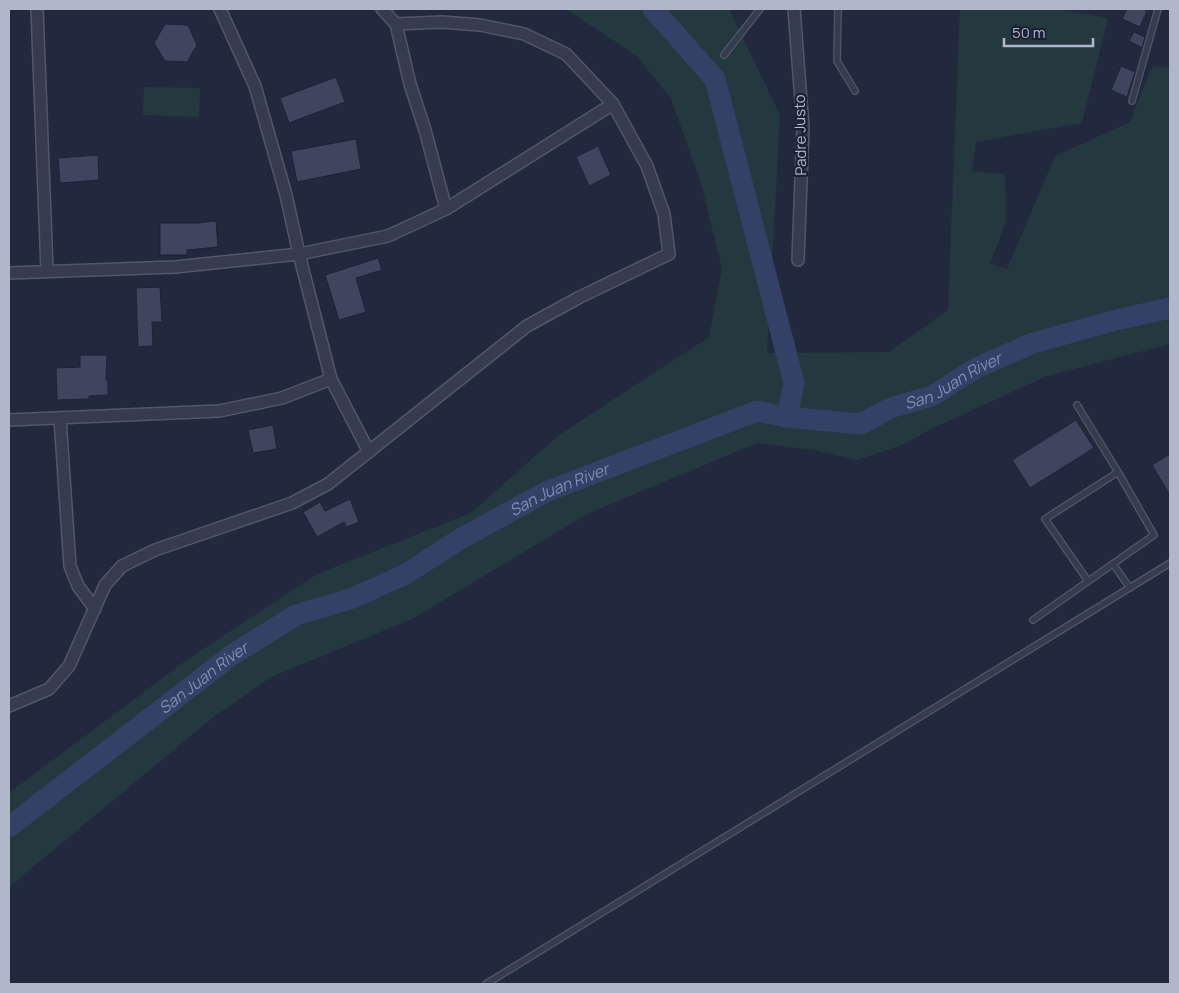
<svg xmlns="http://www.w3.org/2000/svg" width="1179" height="993" font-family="Manrope,sans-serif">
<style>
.green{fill:#24383f}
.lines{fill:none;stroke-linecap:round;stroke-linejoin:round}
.river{stroke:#344167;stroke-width:21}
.building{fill:#3d455f;stroke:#1d2335}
.service-casing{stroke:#515769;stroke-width:8}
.minor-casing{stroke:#515769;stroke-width:14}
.service{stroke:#363c4e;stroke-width:5.5}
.minor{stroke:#363c4e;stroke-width:11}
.labels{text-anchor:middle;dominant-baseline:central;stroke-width:4.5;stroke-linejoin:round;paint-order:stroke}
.street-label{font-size:15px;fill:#b1b7ca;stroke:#1b2133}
.water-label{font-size:16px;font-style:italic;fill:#7f8eb8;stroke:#1b2133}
</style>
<rect width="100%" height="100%" fill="#22293f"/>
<path class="green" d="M566,9H729L780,115L767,353L889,352L948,310L960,9H1056L1108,18L1082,123L976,142L972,171L1005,174L1006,222L990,264L1007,269L1055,156L1130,122L1152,66L1170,68V344L1047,376L929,430L905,444L857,460L814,450L757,443L589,513L412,619L271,677L211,719L9,887V793L184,662L317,574L471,513L559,435L709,337L722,269L701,183L671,99L637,56Z
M144,87L200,88L199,117L143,115Z"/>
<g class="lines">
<g class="river">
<path d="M653,9L715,79L794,383L787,417"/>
<path id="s1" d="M9,827L232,655L296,615L353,598L406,574L460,539L548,491L757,411L787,417L861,424L890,408L932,396L976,368L1033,343L1116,320L1170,308"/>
</g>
</g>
<path class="building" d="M1127,9H1142L1147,11L1140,27L1122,19Z
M165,24L188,25L197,45L187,62L165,61L154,43Z
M1134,32L1145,37L1142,48L1129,41Z
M1121,66L1135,72L1127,97L1111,90Z
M336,77L345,102L289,123L280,98Z
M356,139L361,169L297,182L291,151Z
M598,146L611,175L589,186L576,157Z
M98,155L99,180L60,183L58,158Z
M216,221L218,247L187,250V255H160V223H197Z
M378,258L382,270L356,278L366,312L339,320L325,275Z
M160,287L162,322H152L153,346L138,347L136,288Z
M80,355H107L106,380H108V395L89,396V399L57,400L56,368L80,367Z
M1076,420L1094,448L1030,488L1012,460Z
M273,425L277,449L253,453L248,430Z
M1170,454V495L1152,465Z
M350,499L359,522L347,527L344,522L317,537L303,512L320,502L325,511Z"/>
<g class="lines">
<defs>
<path id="service" d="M838,9L837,61L855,91
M724,55L760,9
M1132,101L1158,9
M1113,564L1130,588
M1088,581L1045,519L1118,472
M1033,620L1154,535L1118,472L1077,405
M486,984L1170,563"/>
<path id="minor" d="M37,9L47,271
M220,9L255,86L286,195L299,254L331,379L369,452
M382,9L396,24L410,84L425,130L446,209
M794,9L803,127L798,260
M9,273L175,267L299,254L388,236L446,209L613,104
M60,418L70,566L78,586L95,609
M9,420L219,411L282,398L331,379
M9,706L49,689L69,666L105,585L122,566L155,550L292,503L328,484L527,326L580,297L669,254L664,214L647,166L613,104L566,54L524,34L480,25L442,22L396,24"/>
</defs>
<use href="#service" class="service-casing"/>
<use href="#minor" class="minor-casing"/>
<use href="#service" class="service"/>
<use href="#minor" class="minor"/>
</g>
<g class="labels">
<g class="street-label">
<text transform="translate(800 135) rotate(-91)">Padre Justo</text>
</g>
<g class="water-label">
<text stroke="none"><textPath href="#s1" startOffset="1070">San Juan River</textPath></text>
<text stroke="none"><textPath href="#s1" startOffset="650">San Juan River</textPath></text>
<text stroke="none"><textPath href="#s1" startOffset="245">San Juan River</textPath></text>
</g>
</g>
<rect width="1179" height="993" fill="none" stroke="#b1b7ca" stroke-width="20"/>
<path d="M1004 38v8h89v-8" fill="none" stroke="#b1b7ca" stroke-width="2.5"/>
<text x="1012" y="38" font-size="15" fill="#b1b7ca" stroke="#1b2133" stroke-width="4" paint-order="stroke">50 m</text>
</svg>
